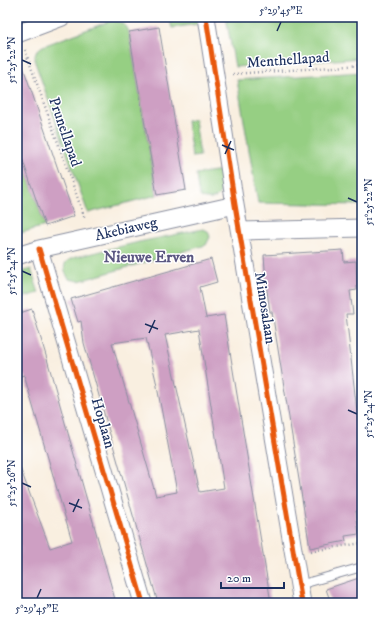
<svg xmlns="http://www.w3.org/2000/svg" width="379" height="620" font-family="'IM FELL DW Pica',serif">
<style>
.green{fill:#96cf83;stroke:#587f70}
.building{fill:#ce9fc3;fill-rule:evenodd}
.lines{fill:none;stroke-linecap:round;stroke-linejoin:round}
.service-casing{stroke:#8a8f9f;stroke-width:10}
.minor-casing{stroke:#8a8f9f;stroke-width:19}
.path{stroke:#8a8f9f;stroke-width:2.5;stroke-dasharray:1 3;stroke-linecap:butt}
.service{stroke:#fff;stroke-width:8}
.minor{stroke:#fff;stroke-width:17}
.cycleway-casing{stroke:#fff;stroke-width:8}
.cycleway{stroke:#e8590c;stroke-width:5}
.ticks{fill:none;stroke:#1b2f5e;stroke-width:1.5}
.labels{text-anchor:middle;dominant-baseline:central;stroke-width:3;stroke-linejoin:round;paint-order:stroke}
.street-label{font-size:15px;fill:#1b2f5e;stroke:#fff}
.neighbourhood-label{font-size:16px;font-weight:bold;fill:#5a5681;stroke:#fff}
.neatline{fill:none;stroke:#1b2f5e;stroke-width:1.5}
.ticks-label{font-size:10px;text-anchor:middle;fill:#1b2f5e}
</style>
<rect width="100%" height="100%" fill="#fff"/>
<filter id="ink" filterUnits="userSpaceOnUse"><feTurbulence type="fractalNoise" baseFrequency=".025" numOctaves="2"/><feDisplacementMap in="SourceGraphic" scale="8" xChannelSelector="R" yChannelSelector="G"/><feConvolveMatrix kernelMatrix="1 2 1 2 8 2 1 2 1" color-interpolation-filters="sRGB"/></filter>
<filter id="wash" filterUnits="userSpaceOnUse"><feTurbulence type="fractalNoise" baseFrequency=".012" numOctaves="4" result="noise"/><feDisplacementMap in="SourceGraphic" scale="16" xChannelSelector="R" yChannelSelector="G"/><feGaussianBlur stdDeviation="0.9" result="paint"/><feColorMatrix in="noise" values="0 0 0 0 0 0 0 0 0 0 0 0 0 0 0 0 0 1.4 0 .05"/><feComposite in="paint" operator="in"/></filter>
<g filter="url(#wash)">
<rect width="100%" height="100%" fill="#f9efe0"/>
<path class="green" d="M169,17H197L198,24L172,28Z
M226,17H362V58L235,67Z
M113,20C122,22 126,24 129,32L157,195L88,213L35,62C34,54 36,50 43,46Z
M362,72V205L258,203L237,80Z
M195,119L200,156L192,157L187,121Z
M17,143L45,226L17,234Z
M222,170C224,180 223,201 208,199C205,199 202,199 200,196C197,190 197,180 196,174Z
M203,229L208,231L210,237L206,245L79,281L69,279C62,268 62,261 76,257L139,242Z
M31,269L39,293L17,299V273Z"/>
<g id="blocks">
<path class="building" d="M159,27L186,190L157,195L129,32Z
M17,58H20L74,216L45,226L17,143Z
M343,250L344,262L356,261L357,290L350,291L353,314H346L362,457V510L356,511L359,534L345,536L346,541L310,548L272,312H270L266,283L264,255Z
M211,259L217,282L200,287L206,318L224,315L271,603H158L84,343L81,321L78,322L71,299ZM199,329L224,488L200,492L165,335ZM146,338L156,381L177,492L156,496L112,343Z
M32,309L47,359L116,603H17V465H19L50,548L72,541L24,375L17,377V314Z
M362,577V603H331L326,589Z"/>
</g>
</g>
<g filter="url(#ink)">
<use href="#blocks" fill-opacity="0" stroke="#8a8f9f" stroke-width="1"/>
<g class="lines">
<defs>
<path id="service" d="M299,585L362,567"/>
<path id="minor" d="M206,17L235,205L302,603
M17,34L62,17
M241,231L362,228
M39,249L143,603
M17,256L39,249L235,205"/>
</defs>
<use href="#service" class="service-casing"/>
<use href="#minor" class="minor-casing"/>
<path class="path" d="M25,50L85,219
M233,74L362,65
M362,539V540
M311,551L362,543"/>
<use href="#service" class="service"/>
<use href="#minor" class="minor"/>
<defs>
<path id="cycleway" d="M206,17L235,205L302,603
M39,249L143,603"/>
</defs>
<use href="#cycleway" class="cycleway-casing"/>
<use href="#cycleway" class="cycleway"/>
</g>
</g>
<path class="ticks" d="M277,31L281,22M22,60L31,64M222,145L234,150M225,154L231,141M348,198L357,202M22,271L31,275M145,324L158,329M149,333L155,320M348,410L357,414M22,483L31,487M69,503L82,508M73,512L79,499M37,598L41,589"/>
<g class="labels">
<g class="street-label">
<text transform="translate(288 60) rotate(-4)">Menthellapad</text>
<text transform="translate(65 132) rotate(71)">Prunellapad</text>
<text transform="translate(126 229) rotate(-13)">Akebiaweg</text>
<text transform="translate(265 308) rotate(81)">Mimosalaan</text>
<text transform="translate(103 423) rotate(74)">Hoplaan</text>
</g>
<g class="neighbourhood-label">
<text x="149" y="257">Nieuwe Erven</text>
</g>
</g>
<rect width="379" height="620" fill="none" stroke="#fff" stroke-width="44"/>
<path d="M221 582v6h63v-6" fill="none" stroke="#1b2f5e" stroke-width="2"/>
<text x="227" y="582" font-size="12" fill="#1b2f5e" stroke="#ffffff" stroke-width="3" paint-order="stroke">20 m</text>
<rect x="22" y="22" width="335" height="576" class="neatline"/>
<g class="ticks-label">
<text x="281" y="14">5°29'45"E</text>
<text transform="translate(11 60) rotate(-90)" y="4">51°25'22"N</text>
<text transform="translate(368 202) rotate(-90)" y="4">51°25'22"N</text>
<text transform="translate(11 271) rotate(-90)" y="4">51°25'24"N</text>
<text transform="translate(368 414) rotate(-90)" y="4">51°25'24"N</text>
<text transform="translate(11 483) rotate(-90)" y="4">51°25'26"N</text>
<text x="37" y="612">5°29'45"E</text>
</g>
</svg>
